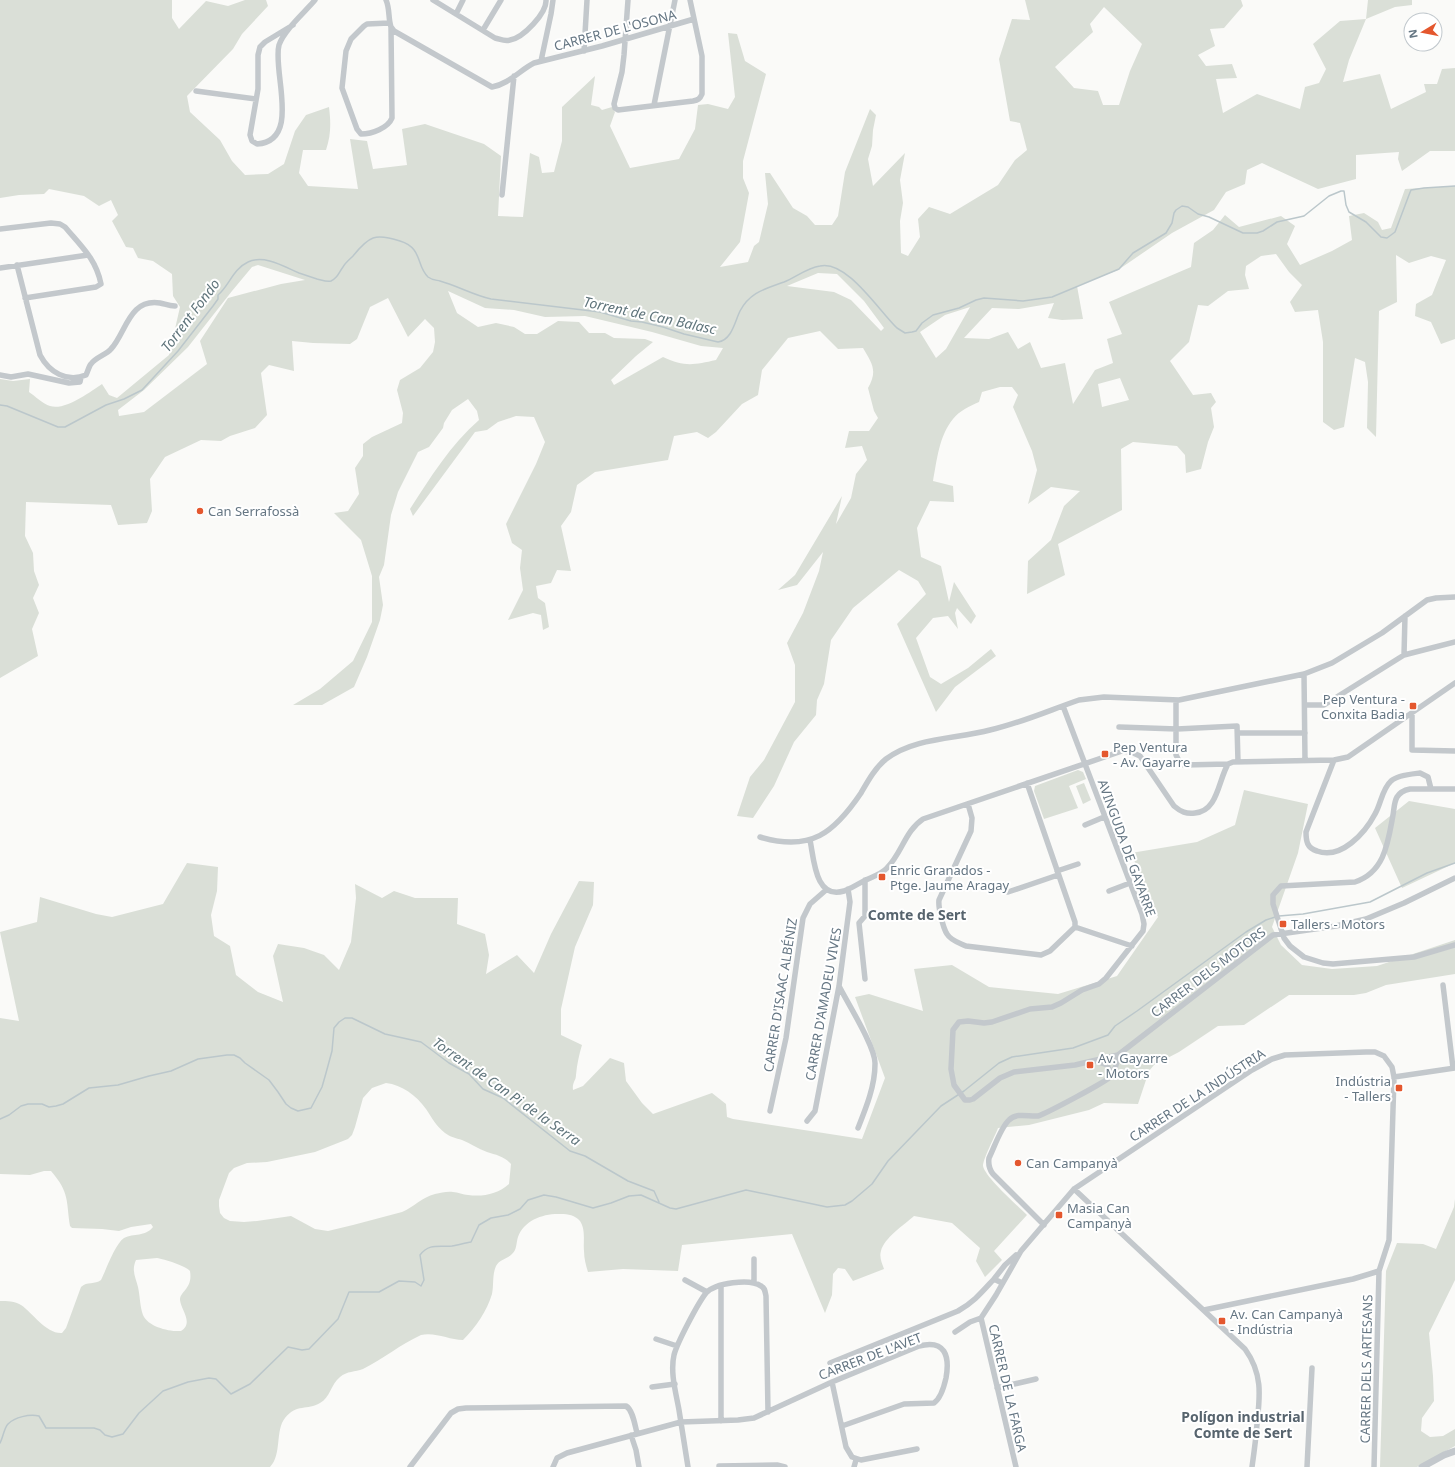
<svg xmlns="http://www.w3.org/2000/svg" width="1455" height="1467" font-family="'Noto Sans',sans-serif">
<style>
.green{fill:#dadfd7;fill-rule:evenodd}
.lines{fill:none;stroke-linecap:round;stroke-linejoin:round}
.stream{stroke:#bbc7cb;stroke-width:1.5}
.minor{stroke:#c3c8cc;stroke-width:5.5}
.tertiary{stroke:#c3c8cc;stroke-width:7}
.poi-dot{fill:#e4572e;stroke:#fff;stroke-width:1.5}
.labels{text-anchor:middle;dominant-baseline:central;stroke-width:4;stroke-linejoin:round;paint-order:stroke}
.street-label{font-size:13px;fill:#657683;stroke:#fff}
.poi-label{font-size:13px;fill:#657683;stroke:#fff;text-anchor:start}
.water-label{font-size:14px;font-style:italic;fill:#60757c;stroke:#fff}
.neighbourhood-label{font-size:14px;font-weight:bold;fill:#57646e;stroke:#fff}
</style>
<rect width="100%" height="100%" fill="#fafaf8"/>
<path class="green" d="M0,0H172V18L179,29L206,1L228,6L245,0H266L268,6L242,34L233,49L187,96L190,112L220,140L232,161L245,175L268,174L284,164L295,131L306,115L329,107C331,123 331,135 326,150H303L299,173L308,186L358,189L350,139L367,141L373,169L407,165L402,129L425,124L484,144L501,156L498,216L523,217L530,153L539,157L542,173L554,172L562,141V107L595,76L591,105L599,107L602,110L612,107L615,112L610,126L630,168L679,159L695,129L698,105L708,104L728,109L735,97L728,33L737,34L745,61L766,74L743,161V178L749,193L740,242L720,267L748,262L754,246L759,242L768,204L765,173H770L793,208L807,216L815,225H832L838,216L845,172L870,109L876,115L873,130L872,146L868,159L873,186L905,153L900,180L903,203L900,221L901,253L908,256L920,237L918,219L929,207L950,214L998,185L1015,160L1027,150L1020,123L1010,121L999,59L1012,19L1030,20L1025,0H1241L1243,6L1224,28L1210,29L1215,46L1198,55L1206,66L1232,64L1237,78L1216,79L1223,113L1257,94L1300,109L1305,87L1319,83L1326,69L1313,44L1340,21L1366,19L1368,0H1412V5L1395,7L1366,19L1349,60L1343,82L1380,74L1391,109L1426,92L1424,84H1437L1442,69L1455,68V151H1430L1402,171L1398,159L1399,152L1356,155V179L1318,189L1262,163L1247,170L1245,184L1226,192L1214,210L1172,233L1118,270L1077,286L1083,319L1062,320L1048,318L1054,303L1019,309L992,308L964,338L989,339L1008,332L1018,349L1030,342L1041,368L1065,363L1073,404L1095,370L1113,363L1107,339L1122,334L1109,302L1191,267L1194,243L1213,230L1225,215L1239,227L1281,216L1295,226L1287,244L1300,265L1332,251L1352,240L1349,216L1364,213L1378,222L1382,230L1391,228L1405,189L1455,186V339L1441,344L1431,322L1415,316L1416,304L1432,295L1446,260L1431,256L1409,263L1396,255L1397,302L1379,311L1376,437L1367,428L1368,382L1365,362L1355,358L1344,427L1334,430L1323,422V342L1318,310L1295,312L1290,302L1302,285L1289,272L1276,254L1261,256L1246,266L1245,275L1249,289L1228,291L1208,306L1198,305L1189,342L1170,361L1193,395L1211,393L1216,402L1211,408L1214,427L1208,442L1201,469L1186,473L1185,455L1177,446L1133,442L1121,449L1122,510L1058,544L1065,575L1027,594L1028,561L1051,540L1064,506L1080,491L1051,487L1028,504L1037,470L1032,451L1013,407L1018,395L1012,387H1000L982,392L979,402C970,406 959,411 953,419C939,436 937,460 933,481L953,486L954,502L930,501L917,528L921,557L941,566L949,602L954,582L976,616L971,624L957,608L955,613L958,629L948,616L933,618L916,638L930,677L941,684L968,668L991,649L996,656L955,687L936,712L897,624L926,594L918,581L899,570L853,608L831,640L824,684L817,700L816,715L794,742L774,786L753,818L737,816L750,777L764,760L795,702V665L787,643L803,613L819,571L823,552L797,585L778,590L795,575L842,496L836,524L851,498L856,474L867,460L862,446L845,448L849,431H869L878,418L874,411L868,388C878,371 872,363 863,348L838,349L820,331L788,338L762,370L758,395L742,404L716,432L708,438L697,432L674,436L668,460L595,472L577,485L571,512L561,526L571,571L557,570L551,583L536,586L538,598L545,603L549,627L543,630L541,615L533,613L508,620L523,590L520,568L522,550L512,543L506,524L536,464L545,442L534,417L516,416L498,422L487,430L475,432L413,516L410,509C430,478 451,444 479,420L477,411L468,399L452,410L444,423L443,428L429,447L418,452L398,492L391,515L384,565L379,577L383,605L380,620L367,657L354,687L322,705H293L320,689L353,661L372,622V576L361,540L334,513L348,511L359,494L355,468L363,456V444L372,437L402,423L403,413L397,390L400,380L420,368L433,352L435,342L434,328L425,319L408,337L388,298L370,307L357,339L350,344L313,343L292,341L294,371L269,365L261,373L267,415L255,428L230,436L221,441L201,440L165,457L150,479L152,511L147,523L118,525L111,505L26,502L25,536L33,553L34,571L39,585L33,598L39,613L32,629L38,656L0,678V379L13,381L30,379L29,392C35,396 43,404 50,406C65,411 90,392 102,384L109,395L117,398L169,355L180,307L173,296L172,274L153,261L138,258L133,248L126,247L112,221L118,215L111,200L99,206L84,196L49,189L44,194L19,195L0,198ZM1104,7L1142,44L1130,71L1119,105H1103L1098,91L1074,88L1055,67L1093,32L1090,24ZM258,265L305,280L281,284L228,298L200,341L207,364L144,412L119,416L118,410L144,390L188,347L232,291L252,267ZM818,273L837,274L864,301L884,328L881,331L851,300L834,292L787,286ZM448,291L485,308L514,310L545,317L585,316L652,332L701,346L723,348L716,360C694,365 684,367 663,357L614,385L611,380L636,356L653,342L645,339L614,338L605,333H589L579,322L558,321L537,334H525L514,327L496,323L478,327L457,313ZM970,307L946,349L936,358L920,332L945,315ZM1120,378L1129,400L1102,407L1098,384Z
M1078,770L1083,772L1086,779L1069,786L1078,808L1044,819L1034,791L1035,786Z
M1084,783L1091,800L1083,804L1076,786Z
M1244,790L1308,804L1298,853L1272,927L1281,945L1302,965L1332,969L1377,966L1455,940V974L1386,985L1366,993L1354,995H1289L1244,1025L1218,1026L1179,1052L1154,1065L1149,1071L1138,1104L1104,1103L1089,1110L1029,1125L998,1128C995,1136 983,1159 983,1166C985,1177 1018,1206 1027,1215L994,1251L1002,1260L985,1277L976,1261L980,1248L952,1223L914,1216C904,1225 884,1238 881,1251C879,1257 882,1263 884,1269L853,1281L845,1269L838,1268L833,1274L832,1295L825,1313L792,1234L682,1245L678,1271L623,1269L588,1272C586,1266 584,1258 584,1251C583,1242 586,1230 580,1221C575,1215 568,1214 561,1214C544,1213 524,1220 518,1237C516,1243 517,1250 512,1254C507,1259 500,1259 496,1266C492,1275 494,1285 492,1294C487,1311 476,1327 463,1340C449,1340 436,1332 421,1335C401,1344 383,1359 363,1369C355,1372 347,1371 340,1377C331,1384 330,1398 320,1403C307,1411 297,1403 285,1418C275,1430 282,1455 270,1467H0V1301C7,1301 15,1301 21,1305C33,1313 46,1334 62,1333L66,1328L81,1287C87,1281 95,1285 101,1280C106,1270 115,1244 124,1238C134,1233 145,1237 153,1227L151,1224L131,1227L119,1231L102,1229L72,1228L70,1226C66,1201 70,1193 51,1171H44L30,1175L0,1174V1018L19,1021L0,932L37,922L40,897L96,914L112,917L163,904L187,863L218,867L217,891L211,915L214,936L230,946L236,975L258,992L283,1002L273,956L278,944L304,948L324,955L339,970L351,942L356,898L355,884L382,898L394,891L415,898H458L457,924L485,934L489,955L486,974L517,955L534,973L551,934L579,881L594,882L593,905L575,947L561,1009V1035L582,1045C579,1055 577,1064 576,1075C576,1081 572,1082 573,1090L583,1086L610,1058L624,1063L626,1081L642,1103L653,1114L712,1093L726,1104L727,1117L733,1119L862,1139L885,1078L855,997L869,994L923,1011L914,969L952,965L989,987L1058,994L1117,976L1158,917L1131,853L1197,842L1235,825ZM386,1083C402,1085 416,1095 426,1109C432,1118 436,1126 445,1133C450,1137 456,1138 462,1140C470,1143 478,1149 487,1152C496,1155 504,1156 511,1164L509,1184C498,1194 483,1197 468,1195C463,1195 458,1192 453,1192C447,1191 441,1193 435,1194C422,1197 414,1207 402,1212L353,1225L328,1231L315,1229L291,1216L257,1221L244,1222L230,1221L224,1218L220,1213L219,1206V1200L229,1173L234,1168L247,1163L267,1162L315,1152L348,1139L352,1135L355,1127L363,1098L372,1088ZM157,1258C164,1259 186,1266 190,1271C193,1289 180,1291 180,1300C181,1310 194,1323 181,1331C170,1332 148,1327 143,1315C140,1307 140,1296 138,1287C136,1278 131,1271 136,1260Z
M1409,801L1455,809V863L1402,888L1375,828Z
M1455,1199V1280L1429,1333L1433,1376L1434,1401L1422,1418L1421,1431L1430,1437L1443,1436L1455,1429V1446L1417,1467H1380L1386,1271L1397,1243L1423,1244L1436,1249L1454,1207Z"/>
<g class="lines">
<path class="stream" d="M0,405L7,406L58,427H65L106,405L124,399L142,390L178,351L213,306L218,299V295C229,286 233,269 248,262C264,254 285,267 299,273C305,275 311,277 317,279C322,280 326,282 331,281C338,278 339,272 343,267C345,263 350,259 353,256C369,236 375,233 400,241C423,248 416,266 428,277C432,280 436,280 440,281C458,286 473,295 491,299L600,312L631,321L642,322L663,327L684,334L718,342C732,340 735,321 740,311C750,292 765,289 784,282C796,277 807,268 820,266C847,260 879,311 897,328L905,333L912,332L916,331L922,323L933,315L959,308L976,300L984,298L1023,301L1052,297L1119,269L1133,253L1166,233L1172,223L1174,213L1176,210L1182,206L1188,207L1198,214L1209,217L1243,233H1257L1263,231L1277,222L1304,216L1329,196L1341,191H1344L1346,205L1349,212L1366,222L1381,237L1387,238L1395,232L1409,195L1411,190L1424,188L1455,186
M1279,916L1303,914L1370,902L1427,873L1455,863
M0,1119L9,1115L21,1106L28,1104H42L49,1107L56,1106L63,1104L89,1088L118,1085L149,1076L171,1071L198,1059L227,1055H234L240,1058L245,1063L269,1080L278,1092L286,1104L291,1108L298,1111L311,1108L322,1087L326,1073L332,1051L334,1028L339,1022L345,1018H352L385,1034L421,1042L449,1063L469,1074L483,1089L503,1098L570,1151L585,1156L628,1181L654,1191L659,1202
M0,1443C3,1438 4,1428 8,1424C15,1417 29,1414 39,1416L46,1428H94L100,1430L105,1435L112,1437L123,1434L139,1413L163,1391L188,1382L209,1378L216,1379L231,1394L250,1384L288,1347L302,1350L309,1349L338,1319L349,1292H379L399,1281L415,1282L421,1286L424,1280L420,1255C429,1243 439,1247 452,1246C458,1245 465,1243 471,1242L479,1225L491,1218L508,1215L520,1209L528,1200L544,1195L556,1197L593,1208L611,1203L629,1196L641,1195L670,1208L676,1209L746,1190L827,1207L845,1205L852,1201L872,1184L888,1161L941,1106L964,1091L999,1063L1012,1057L1073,1048L1108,1035L1115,1026L1137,1011L1246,932L1266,920L1275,917"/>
<path class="minor" d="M386,0C390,9 388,18 391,27L392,118C388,128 372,134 361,134L357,129L342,88L346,51L351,39L364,26L367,24L389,23
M433,0L495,38C500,39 505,42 510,40C523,38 547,13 546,0
M628,0L624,55L622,72L614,104L615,108L618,110L693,101C698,100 700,99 702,94V56L690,0
M456,14L463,0
M293,25L265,42L260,47L258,55V89L250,135L252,141L257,144C302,141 272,71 279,45C284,30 305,12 315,0
M391,27L394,31L492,87C509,84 520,70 534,63L602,46L694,19
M483,30L501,0
M584,51L587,0
M541,61L551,14L553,0
M196,91L256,99
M654,105L675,0
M502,195L514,76
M0,229L51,223L60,224L65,227C81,246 96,259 101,284L96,287L25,298
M17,265L40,355C49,372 67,383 86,375C88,371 89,366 91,364C96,357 106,355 111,349C126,333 129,298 160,303C165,304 169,306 175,306
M0,268L88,255
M0,375L11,377L28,374L69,383L80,382L81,377
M1404,655L1405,616
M1304,674L1305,760
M1176,700V755L1180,763L1184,765L1228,764
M1305,705H1324L1404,655L1455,642
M1063,706L1142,914L1144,924L1143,931L1106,978L1099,984L1082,990L1061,1003L1052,1007L1030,1009L992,1022L984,1023L968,1021L959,1022L953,1030L951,1069L954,1085L965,1100H970L973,1099L1000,1078L1014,1072L1075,1065L1118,1055L1273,935L1336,926L1366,919L1404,903L1455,878
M1412,713V750L1455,751
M1119,727L1177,729L1237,726L1238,762
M1238,733H1305
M1334,760L1306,832C1306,841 1307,848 1317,851C1341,860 1365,833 1375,814C1381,804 1382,789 1391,781C1397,775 1412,774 1420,773L1428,777L1431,789
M1027,783L1075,922V927
M1455,789H1410C1405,790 1400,792 1397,797C1394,802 1394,810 1393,815C1388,842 1385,872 1355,882L1281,886L1273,895V904L1284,938L1290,946L1304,957L1323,963L1333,964L1414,957L1455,945
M968,804L972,818L971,831L939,900C938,907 943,928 947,934C951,941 960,943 966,946L1041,955L1050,951L1075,927
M1085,825L1104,817
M760,837C811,852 834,833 861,793C868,781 875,768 886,759C915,737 957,739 990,730C1021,723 1050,710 1079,700L1104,697L1179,700L1304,674L1332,663L1382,633L1427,600L1436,598L1455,597
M810,840C814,859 815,900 844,891C849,889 855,886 860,883C868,878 881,875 887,868C902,853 905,831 923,819L1122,751L1131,752L1140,756L1174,806C1181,812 1186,814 1195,813C1218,811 1218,781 1228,764L1233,762L1334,760L1348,757L1455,683
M1057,871L1078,864
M865,880V916L859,923L865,979
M1109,891L1130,883
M1008,892L1058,875
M1075,927L1132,946
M1443,985L1453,1068
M839,986C847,1002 876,1048 875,1064C875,1086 866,1108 858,1128
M1096,1061L1107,1065L1110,1071L1109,1077
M1394,1077L1455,1068
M770,1111L786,1038L803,918L810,904L826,890
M807,1121L815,1111L839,986L850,902L848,889
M1074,1189L1245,1349C1263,1374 1260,1396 1257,1424C1256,1438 1254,1453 1252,1467
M1044,1225L993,1174C989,1169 988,1165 989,1158C994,1148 1001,1127 1009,1120C1017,1112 1029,1117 1038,1116C1045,1114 1108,1081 1111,1076C1115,1071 1117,1062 1118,1055
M994,1279L1005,1265L1016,1255
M685,1280L707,1292
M754,1282V1259
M1204,1310L1353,1279L1379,1271
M981,1318L996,1295L1021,1251L1074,1189L1252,1070L1272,1059L1285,1055L1366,1052H1375L1384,1056L1392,1067L1394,1077L1389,1240L1379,1271L1374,1467
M981,1318L1016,1467
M955,1332L970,1322L981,1318
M656,1339L677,1346
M830,1363L958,1311C974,1302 982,1292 994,1279L1002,1283
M832,1382L846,1447L852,1457L861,1460L917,1449
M652,1387L675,1384
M997,1388L1036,1379
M721,1421V1285
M631,1435L636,1450L639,1467
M719,1466L777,1465L785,1467
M410,1467L451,1413L458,1409L466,1408L626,1406C633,1410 635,1426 637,1433
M553,1467L557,1458L567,1453L681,1422L738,1420L754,1418L832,1382L919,1346C945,1339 950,1356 946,1378C944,1387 941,1398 934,1403L904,1404L842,1426
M688,1467C685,1448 682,1429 679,1410C676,1393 670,1373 674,1355C677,1343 698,1303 706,1293C715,1283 750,1278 761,1286C765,1288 765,1291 766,1296L768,1412
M854,1467L856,1460
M1307,1467L1312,1368"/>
<path class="tertiary" d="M1422,1467L1444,1455L1455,1451"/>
</g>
<g class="poi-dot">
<circle cx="200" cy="511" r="4"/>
<rect x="1409" y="702" width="8" height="8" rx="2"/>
<rect x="1101" y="750" width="8" height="8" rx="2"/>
<rect x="878" y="873" width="8" height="8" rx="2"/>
<rect x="1279" y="920" width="8" height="8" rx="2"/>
<rect x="1086" y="1061" width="8" height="8" rx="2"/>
<rect x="1395" y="1084" width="8" height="8" rx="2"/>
<circle cx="1018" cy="1163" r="4"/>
<rect x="1055" y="1211" width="8" height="8" rx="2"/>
<rect x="1218" y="1317" width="8" height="8" rx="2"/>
</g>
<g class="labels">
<g class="street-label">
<text transform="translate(615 30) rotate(-15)">CARRER DE L'OSONA</text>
<text transform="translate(1127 848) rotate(70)">AVINGUDA DE GAYARRE</text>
<text transform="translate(1208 972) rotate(-37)">CARRER DELS MOTORS</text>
<text transform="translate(780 995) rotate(-81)">CARRER D'ISAAC ALBÉNIZ</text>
<text transform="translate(823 1004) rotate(-80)">CARRER D'AMADEU VIVES</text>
<text transform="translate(1197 1095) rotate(-33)">CARRER DE LA INDÚSTRIA</text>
<text transform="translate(870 1356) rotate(-21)">CARRER DE L'AVET</text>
<text transform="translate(1366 1369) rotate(-89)">CARRER DELS ARTESANS</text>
<text transform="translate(1008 1388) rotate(77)">CARRER DE LA FARGA</text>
</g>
<g class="poi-label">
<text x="208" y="511">Can Serrafossà</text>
<text x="1405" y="699" text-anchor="end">Pep Ventura -<tspan x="1405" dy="15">Conxita Badia</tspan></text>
<text x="1113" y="747">Pep Ventura<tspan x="1113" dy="15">- Av. Gayarre</tspan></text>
<text x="890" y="870">Enric Granados -<tspan x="890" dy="15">Ptge. Jaume Aragay</tspan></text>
<text x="1291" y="924">Tallers - Motors</text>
<text x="1098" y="1058">Av. Gayarre<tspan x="1098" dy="15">- Motors</tspan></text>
<text x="1391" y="1081" text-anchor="end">Indústria<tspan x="1391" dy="15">- Tallers</tspan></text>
<text x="1026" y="1163">Can Campanyà</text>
<text x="1067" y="1208">Masia Can<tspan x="1067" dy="15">Campanyà</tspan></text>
<text x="1230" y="1314">Av. Can Campanyà<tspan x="1230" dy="15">- Indústria</tspan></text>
</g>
<g class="water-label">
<text transform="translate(190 315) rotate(-53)">Torrent Fondo</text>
<text transform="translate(650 315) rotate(12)">Torrent de Can Balasc</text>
<text transform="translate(507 1091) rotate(35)">Torrent de Can Pi de la Serra</text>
</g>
<g class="neighbourhood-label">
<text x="917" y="914">Comte de Sert</text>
<text x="1243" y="1416">Polígon industrial<tspan x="1243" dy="16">Comte de Sert</tspan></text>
</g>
</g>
<g transform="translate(1423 32) rotate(260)"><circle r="19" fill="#ffffff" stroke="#c1c8cd"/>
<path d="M0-3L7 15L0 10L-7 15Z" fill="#e4572e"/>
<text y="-6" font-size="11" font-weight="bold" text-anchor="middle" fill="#657683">N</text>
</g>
</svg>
